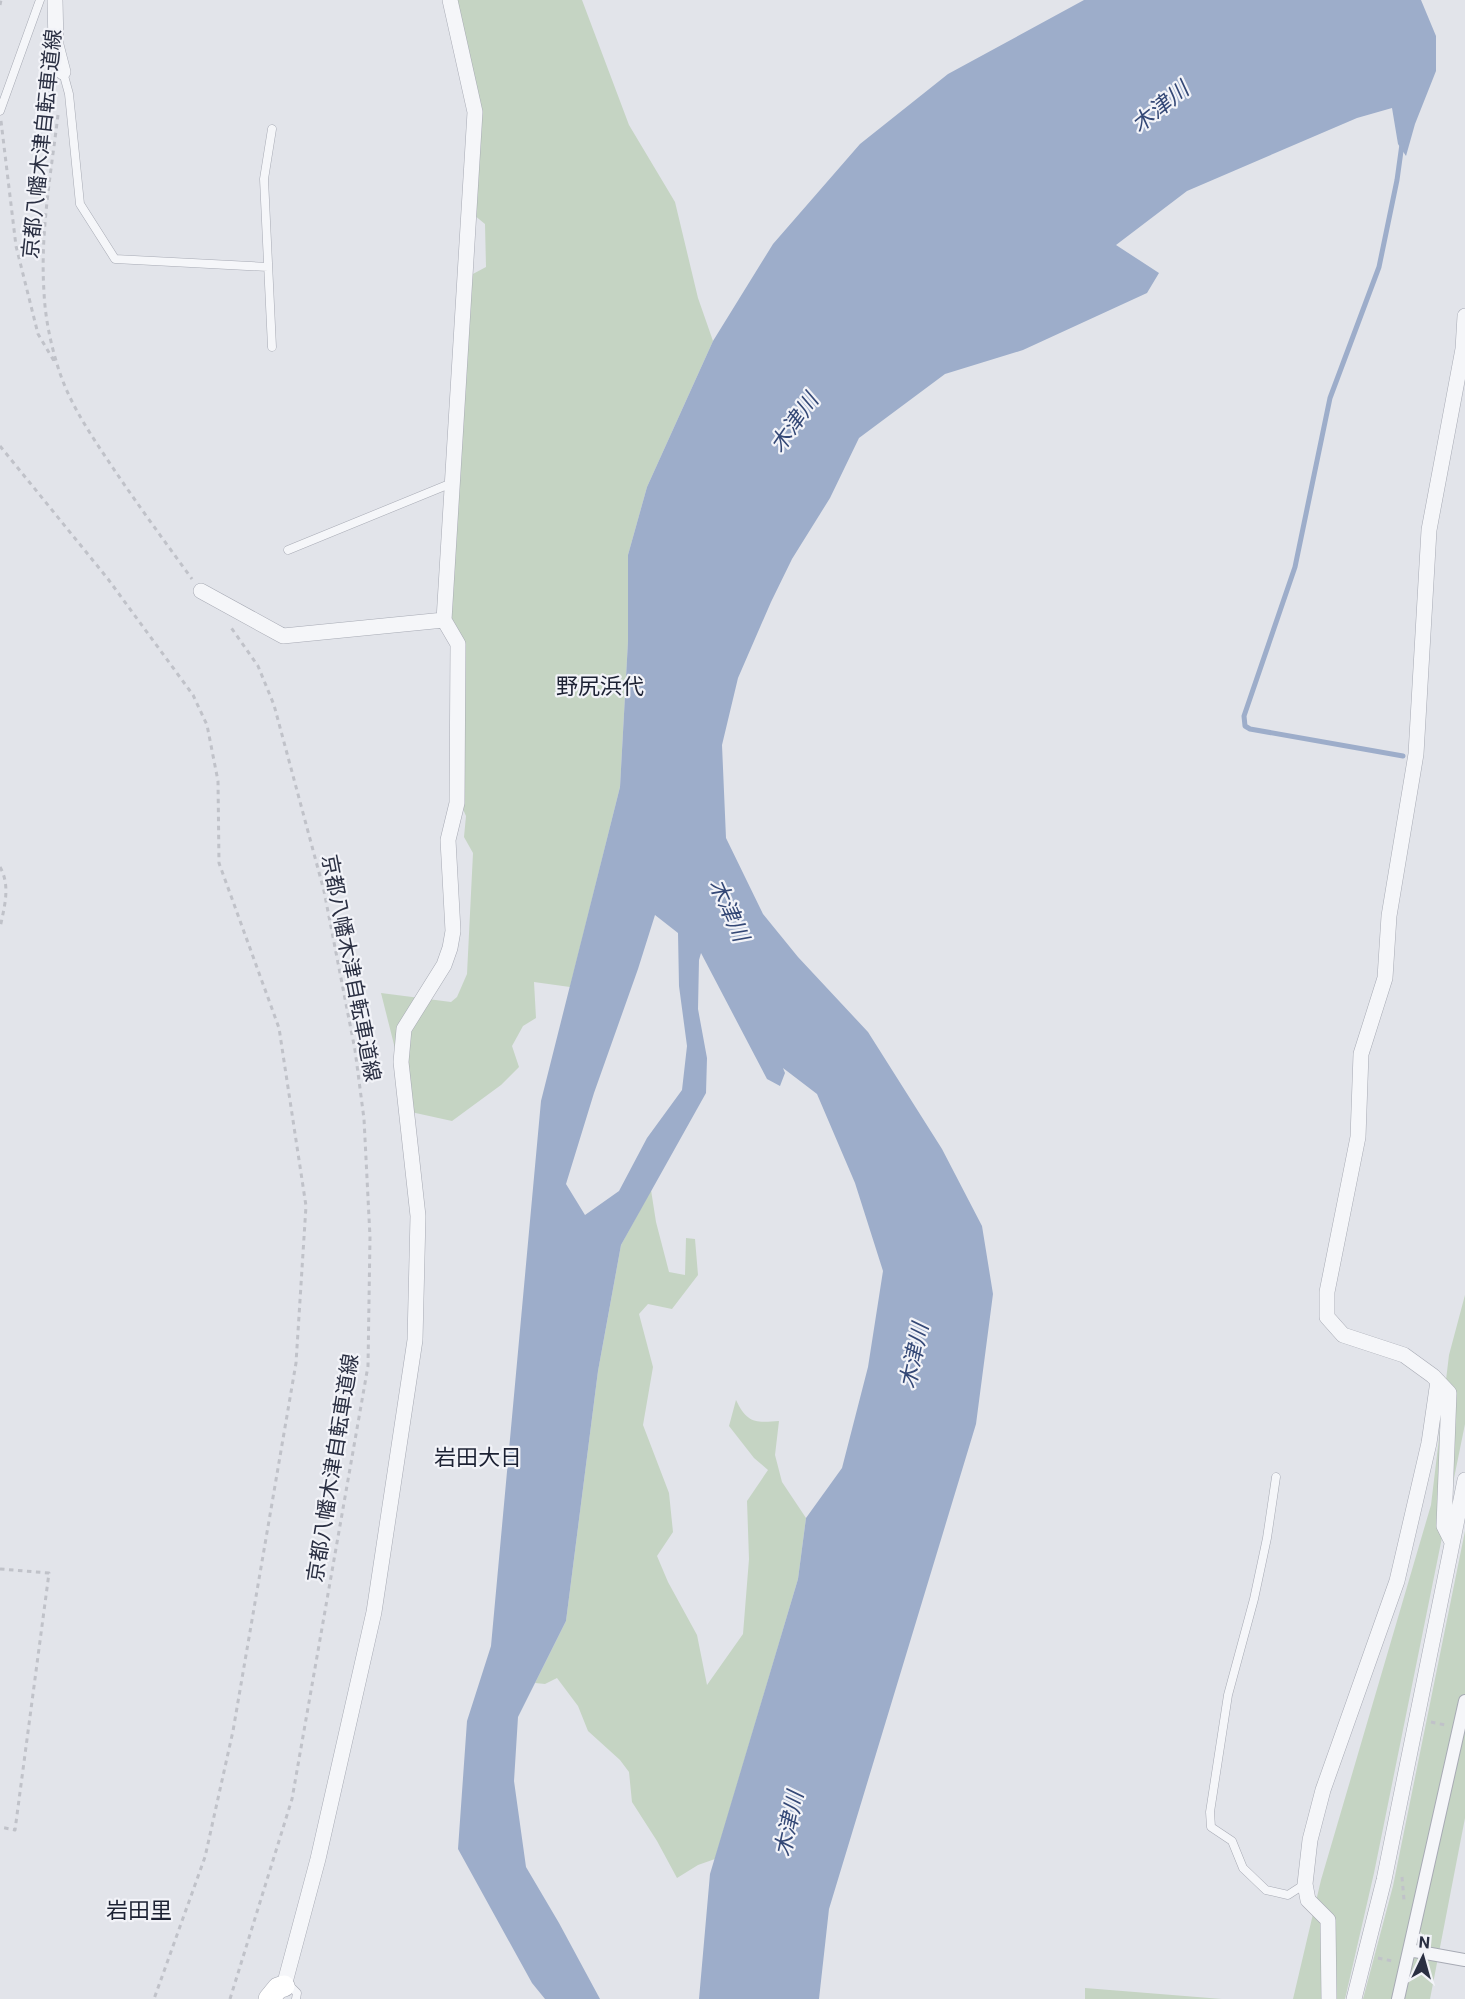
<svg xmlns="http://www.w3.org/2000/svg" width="1465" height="1999" font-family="Roboto,'Noto Sans JP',sans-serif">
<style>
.green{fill:#c5d4c3}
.water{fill:#9dadca;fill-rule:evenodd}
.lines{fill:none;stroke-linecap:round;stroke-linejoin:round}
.stream{stroke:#9dadca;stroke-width:5}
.service-casing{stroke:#a7aab4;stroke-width:9}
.pedestrian-casing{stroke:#a7aab4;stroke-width:14}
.minor-casing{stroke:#a7aab4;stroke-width:16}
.secondary-casing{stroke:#a7aab4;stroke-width:22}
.path{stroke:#c0c2c9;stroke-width:3;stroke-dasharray:4.5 4.5;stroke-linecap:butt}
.service{stroke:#f5f6f9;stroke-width:8}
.pedestrian{stroke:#f5f6f9;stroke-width:12}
.minor{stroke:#f5f6f9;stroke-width:15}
.secondary{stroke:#fff;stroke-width:21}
.labels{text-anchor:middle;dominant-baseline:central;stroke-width:4.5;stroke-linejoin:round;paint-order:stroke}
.street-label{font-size:21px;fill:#2a2f42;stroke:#f2f3f8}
.water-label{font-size:22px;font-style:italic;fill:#344876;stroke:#f2f3f8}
.neighbourhood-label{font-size:22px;fill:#1c2133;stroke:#f2f3f8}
</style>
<rect width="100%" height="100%" fill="#e2e4ea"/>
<path class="green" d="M455,0H582L629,125L675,202L698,298L713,341L647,487L628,555V641L620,787L570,987L534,982L536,1018L523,1026L512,1046L519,1067L501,1085L452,1121L411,1112L381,993L451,1002L457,997L467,974L473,853L464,837L466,816L453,787L463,668L449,628L471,275L486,267L485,224L474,215L481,111Z
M651,1190L656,1222L669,1272L685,1275L686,1238L695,1239L698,1275L672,1309L648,1304L639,1314L653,1367L643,1425L669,1493L673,1532L657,1556L668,1582L697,1635L707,1685L743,1634L749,1559L747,1501L768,1470L754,1458L729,1426L736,1400C747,1423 755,1423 779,1421L775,1455L782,1482L806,1518L798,1579L715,1859L698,1865L677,1878L657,1841L632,1802L629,1772L620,1760L588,1731L578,1706L557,1678L545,1684L535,1683L566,1621L598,1371L621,1245Z
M1465,1295V1424L1374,1873L1345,1999H1293L1321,1880L1431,1505L1449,1355Z
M1465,1531V1818L1430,1999H1363L1393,1886Z
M1085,1988L1222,1999H1085Z"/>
<path class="water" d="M1084,0H1421L1436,36V71L1415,124L1406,156L1398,144L1392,108L1357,118L1187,191L1116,245L1159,273L1147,293L1023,350L945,374L859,438L830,498L792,559L771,602L738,678L722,745L726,838L763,914L798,957L868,1032L942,1149L982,1226L993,1294L976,1424L829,1909L819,1999H699L710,1874L798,1579L806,1518L842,1468L868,1367L883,1271L855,1183L817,1094L783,1068L785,1073L780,1086L767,1079L701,953L699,960L698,1009L707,1058L706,1093L621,1245L598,1371L566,1621L518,1717L514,1781L526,1867L559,1923L600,1999H545L532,1983L458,1849L467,1721L491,1646L541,1101L620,787L628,641V555L647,487L713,341L773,244L860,144L948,74ZM655,915L678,933L679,986L687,1046L682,1090L647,1138L619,1191L585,1215L566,1184L594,1093L638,969Z"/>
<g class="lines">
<path class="stream" d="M1402,144L1397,180L1379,267L1330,398L1295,567L1244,716L1245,726L1250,729L1403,756"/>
<defs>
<path id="service" d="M63,72L69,94L80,204L115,259L268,267
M0,111L40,0
M272,129L264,179L272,347
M288,550L452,483
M1276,1477L1267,1538L1254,1599L1228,1695L1210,1812L1211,1827L1232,1841L1243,1868L1266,1890L1288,1895L1305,1884
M289,1985L297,1993L296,1999"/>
<path id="pedestrian" d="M1409,1950L1465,1960
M1398,1999L1465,1701"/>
<path id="minor" d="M55,0L56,45L63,72
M201,591L283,636L444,620
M1452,1542L1444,1526L1449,1393L1433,1376L1404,1355L1343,1335L1327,1317V1292L1358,1137L1361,1054L1385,978L1389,916L1416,754L1429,530L1463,349L1465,316
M284,1986L318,1859L374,1612L415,1340L418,1216L401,1062L404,1029L444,965L450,948L453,931L448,840L457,803L458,644L444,620L475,112L450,0
M1329,1999L1328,1920L1308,1900L1305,1884L1310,1840L1323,1790L1397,1581L1429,1443L1438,1381
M1354,1999L1384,1880L1465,1480"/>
<path id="secondary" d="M269,1999L278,1988L284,1986"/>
</defs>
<use href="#service" class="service-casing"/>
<use href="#pedestrian" class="pedestrian-casing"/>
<use href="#minor" class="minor-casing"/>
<use href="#secondary" class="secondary-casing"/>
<path class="path" d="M0,5L1,0
M58,115C51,173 40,233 44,292C45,316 50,341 57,364C68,402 91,435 113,468C138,505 165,542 192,579
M1,121L16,246L38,334L54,361
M0,446L108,579L193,695L207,725L218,781L219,863L279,1028L306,1206L296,1363L233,1731L205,1857L154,1999
M0,867C11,886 4,908 0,928
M0,1569L49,1573L15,1830L0,1827
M1431,1722L1445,1725
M1402,1877L1404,1900
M1378,1958L1392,1961
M230,1999L292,1799L368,1366L370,1237L364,1119L355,1050L324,891L274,705L258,666L230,626"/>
<use href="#service" class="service"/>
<use href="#pedestrian" class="pedestrian"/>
<use href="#minor" class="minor"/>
<use href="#secondary" class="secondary"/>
</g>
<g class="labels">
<g class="street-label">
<text transform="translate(42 144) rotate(-84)">京都八幡木津自転車道線</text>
<text transform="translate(351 968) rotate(79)">京都八幡木津自転車道線</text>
<text transform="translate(333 1468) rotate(-81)">京都八幡木津自転車道線</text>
</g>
<g class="water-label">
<text transform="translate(1160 107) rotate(-39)">木津川</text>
<text transform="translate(794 423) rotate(-55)">木津川</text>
<text transform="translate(729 910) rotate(66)">木津川</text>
<text transform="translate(914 1356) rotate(-78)">木津川</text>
<text transform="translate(789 1824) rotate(-78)">木津川</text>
</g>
<g class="neighbourhood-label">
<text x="600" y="686">野尻浜代</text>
<text x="478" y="1457">岩田大日</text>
<text x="139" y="1910">岩田里</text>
</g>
</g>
<g transform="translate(1423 1957) rotate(5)" stroke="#f2f3f8" stroke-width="4.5" paint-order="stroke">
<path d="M0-4.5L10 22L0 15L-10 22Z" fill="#2a2f42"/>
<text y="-9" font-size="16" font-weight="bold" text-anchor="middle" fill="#2a2f42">N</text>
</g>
</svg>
